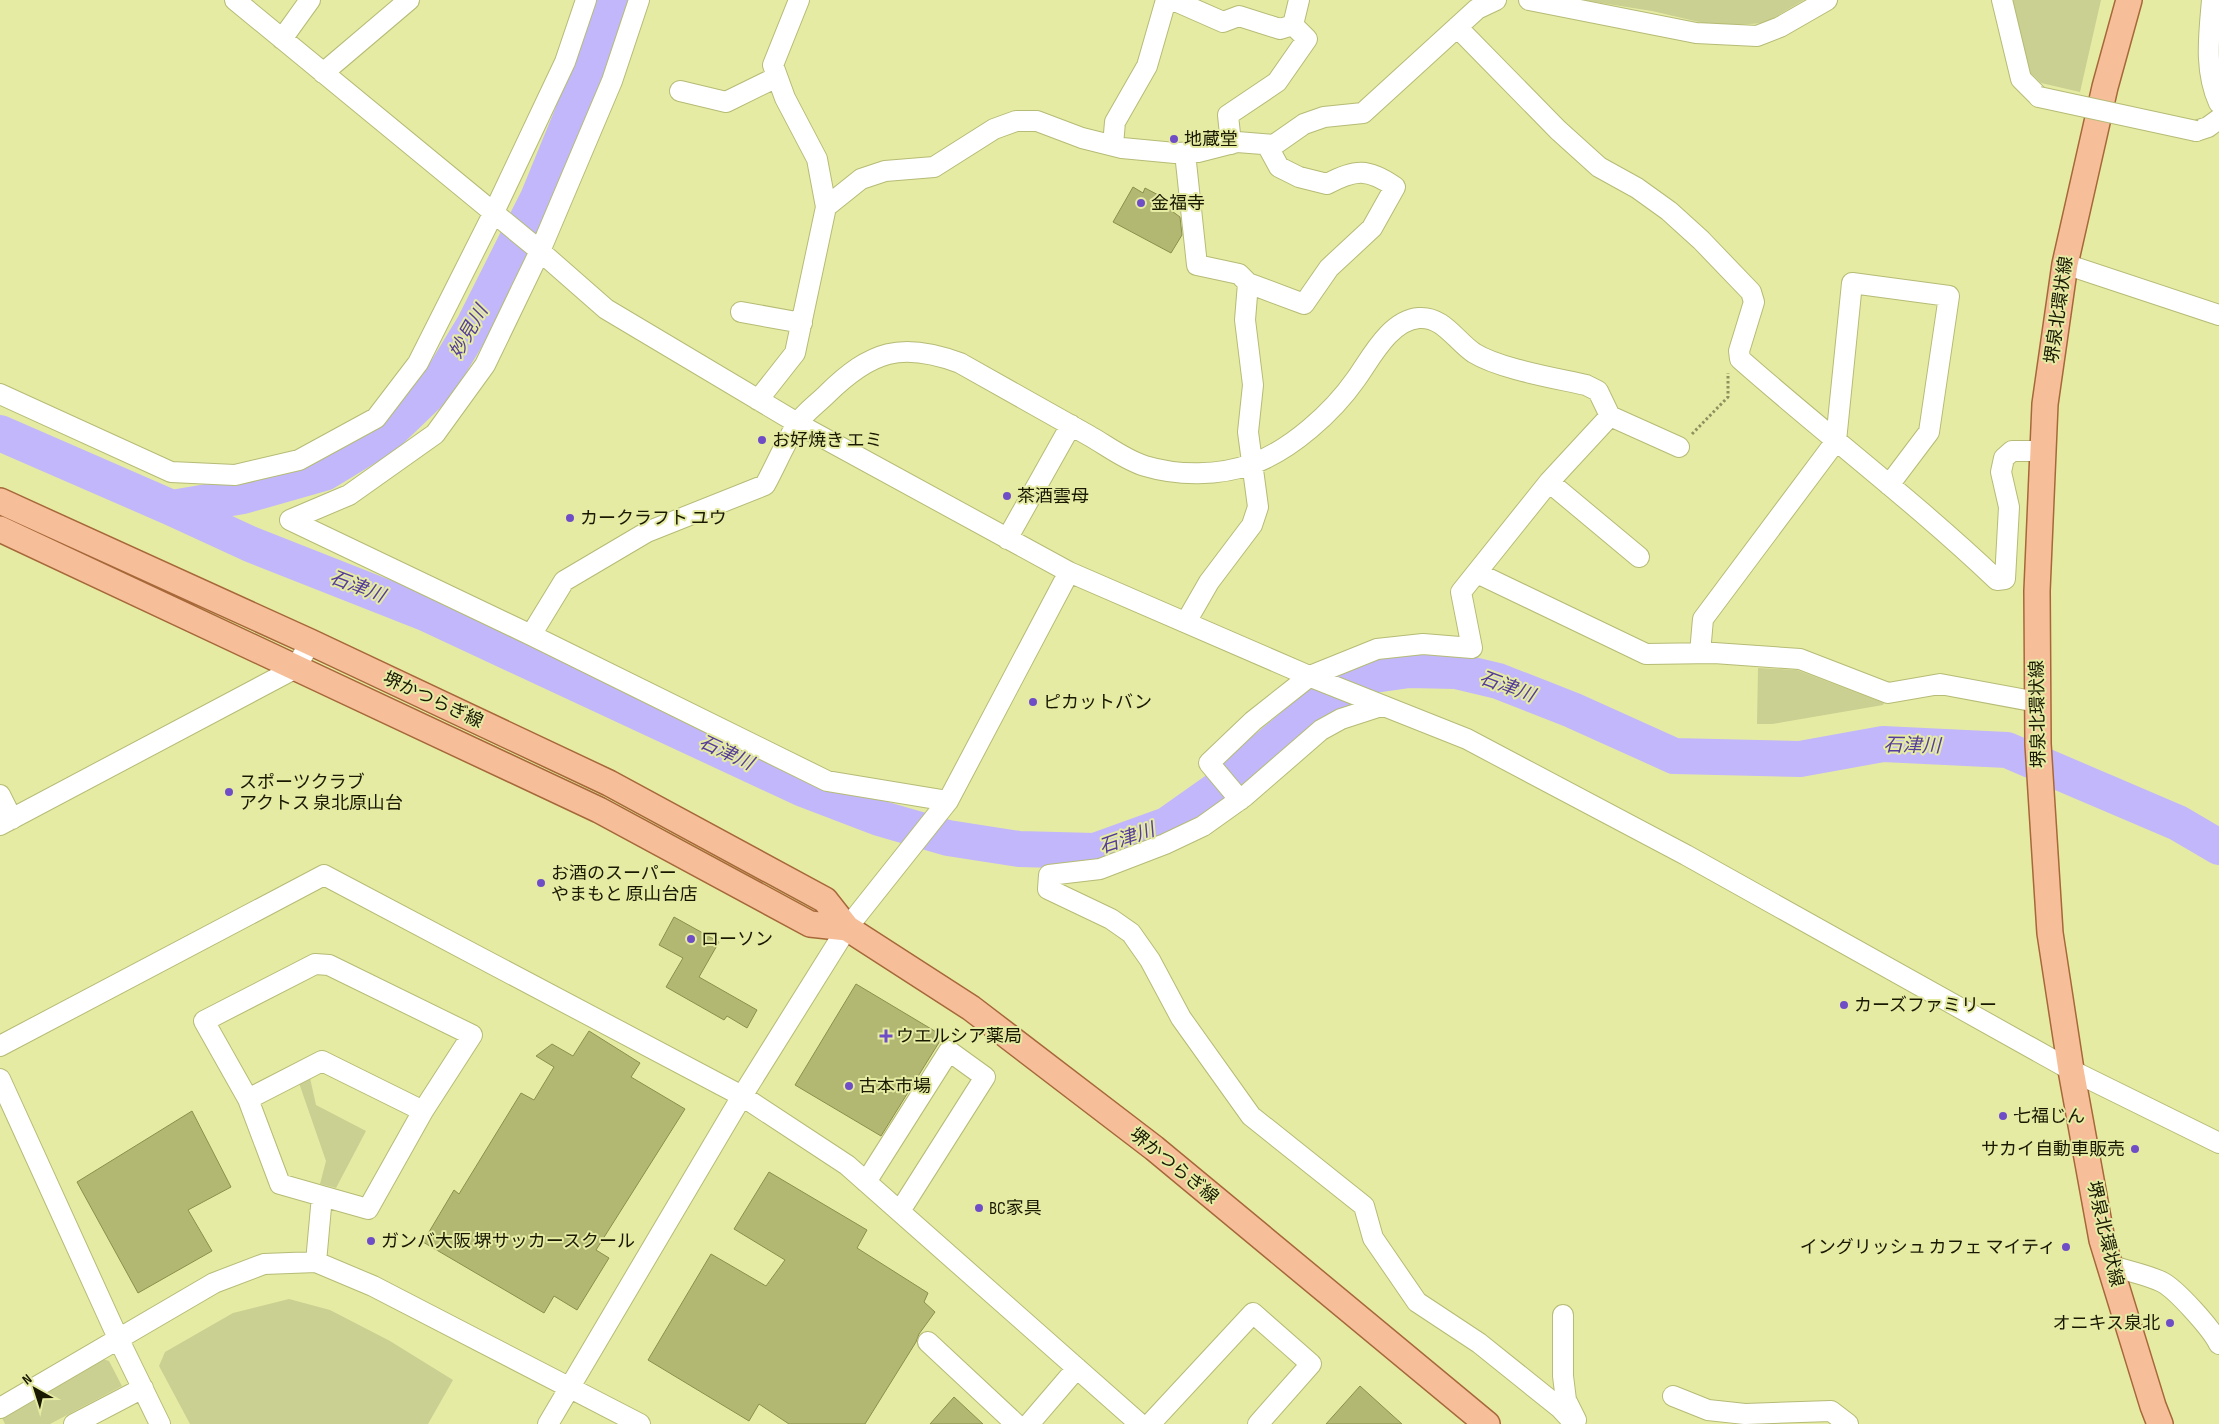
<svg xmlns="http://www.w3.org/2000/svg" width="2219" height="1424" font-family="'Sofia Sans Condensed','Noto Sans JP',sans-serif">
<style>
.green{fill:#cacf92}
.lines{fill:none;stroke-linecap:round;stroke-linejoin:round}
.river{stroke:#c2b7fa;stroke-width:36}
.building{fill:#b2b772;stroke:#8b8f4b}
.minor-casing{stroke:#b6bb75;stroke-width:22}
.major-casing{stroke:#a66838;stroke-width:28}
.path{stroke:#8e915e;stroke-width:3;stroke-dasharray:2.5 2.5;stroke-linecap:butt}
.minor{stroke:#fff;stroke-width:20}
.major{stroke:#f7be9a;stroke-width:25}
.minor-bridge-casing{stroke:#b6bb75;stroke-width:22;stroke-linecap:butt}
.minor-bridge{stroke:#fff;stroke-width:20}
.poi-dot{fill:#6f4dc7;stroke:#e6eba4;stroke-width:2}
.labels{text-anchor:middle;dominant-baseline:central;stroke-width:4;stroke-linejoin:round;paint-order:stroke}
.poi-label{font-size:18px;fill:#181900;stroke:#e6eba4;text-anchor:start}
.street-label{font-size:18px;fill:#181900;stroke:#e6eba4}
.water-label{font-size:19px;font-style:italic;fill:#553c9a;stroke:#e6eba4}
</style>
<rect width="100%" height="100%" fill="#e6eba4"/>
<path class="green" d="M1582,0H1804L1765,23L1716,26L1652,11Z
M2009,0H2101L2080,92L2041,83L2024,67Z
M1758,668L1797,670L1884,703L1883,705L1772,724H1757Z
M310,1078L316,1105L366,1131L336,1188L320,1184L326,1161L299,1083Z
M289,1299L330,1310L390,1341L453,1380L428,1424H190L159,1366L165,1352L233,1313Z
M100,1358L109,1361L122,1386L50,1424H5L1,1416Z"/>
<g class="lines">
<path class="river" d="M0,433L172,508L250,544L425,613L803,789L879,818L948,838L1019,849L1095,851L1167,825L1218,789L1326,698L1374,675L1409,670L1456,671L1498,681L1572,710L1674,756L1800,759L1883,744L2007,750L2178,823L2219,847
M172,508L243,496L324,473L385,436L437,386L474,325L538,198L572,115L614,0"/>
</g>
<path class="building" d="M1133,187L1143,193L1145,188L1164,198L1161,203L1180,217L1182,235L1171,253L1113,222Z
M674,917L719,942L699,977L757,1010L747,1028L727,1016L724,1020L666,987L683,958L659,945Z
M856,984L943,1036L881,1136L795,1085Z
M589,1031L640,1063L631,1077L685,1109L596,1250L609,1258L577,1310L554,1296L544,1313L423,1242L454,1190L459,1194L521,1093L534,1100L554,1067L536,1056L552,1044L573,1056Z
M192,1111L231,1187L188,1210L212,1251L138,1293L77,1182Z
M769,1172L867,1230L857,1248L928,1293L924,1302L935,1312L919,1334L916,1342L865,1424H789L759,1404L749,1421L648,1360L711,1254L766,1286L785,1260L734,1229Z
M1360,1386L1402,1424H1326Z
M954,1397L983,1424H930Z"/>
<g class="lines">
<defs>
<path id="minor" d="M235,0L533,245L606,309L809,430L1069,572L1316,679L1467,739L1686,855L2071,1070L2219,1143
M639,0L612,81L540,251L485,365L435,434L349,495L290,520L531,635L827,781L948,801
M1173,0L1223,22L1239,16L1280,29L1293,25
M1529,0L1696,33L1757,36L1780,27L1827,0
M2002,0L2021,79L2039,97
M2212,0C2209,35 2204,70 2219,103
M1457,27L1558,130L1599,167L1637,188L1669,211L1701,240L1751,292L1754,302L1739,351L1740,359C1825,434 1915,502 1997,580L2005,579L2009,507L2001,472L2004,458L2012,451H2044
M282,39L310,0
M323,73L409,0
M680,91L726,102L777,77
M2196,131L2208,127L2219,119
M1231,144L1228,115L1277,82L1307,39L1293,25L1299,0
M1113,145L1115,122L1147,66L1166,0
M1185,153L1197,265L1239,274L1248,283L1304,304L1329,268L1372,228L1395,187C1368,168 1355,169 1327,184L1299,177L1279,167L1267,145
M826,207L861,179L885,171L934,167L994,129L1016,121H1037L1082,138L1122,148L1175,153L1198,152L1237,142L1274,145L1304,124L1324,117L1363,113L1477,9L1496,0
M2065,264L2219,315
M741,312L802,323
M0,394L171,472L235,475L299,460L376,418L418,363L494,212L565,62L586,0
M758,400L795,353L826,207L817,159L785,98L773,65L799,0
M1610,416L1679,447
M1549,482L1639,557
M1007,539L1071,425
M1477,573L1646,654L1714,653L1800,659L1888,693L1940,684L2037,702
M1186,622L1209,582L1252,525L1258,507L1248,432L1253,385L1245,320L1248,283
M531,635L564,581L647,532L765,485C776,465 785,443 797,424C804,413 817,404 827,394C871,351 901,341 960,363C1003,387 1046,411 1088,435C1106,445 1125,460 1145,466C1178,476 1219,476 1252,464C1291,450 1333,412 1356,379C1371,358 1390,320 1419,318C1443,316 1456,341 1474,353C1500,369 1555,378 1586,385L1598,391L1610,416L1549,482L1461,592L1472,648L1423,644L1377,649L1310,676L1253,721L1209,763L1240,800
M1700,653L1703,619L1836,441L1852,283L1949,296L1929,432L1889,485
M1381,706L1341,719L1321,730L1245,796L1203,826L1165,844L1100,869L1049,875L1048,889L1111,919L1131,933L1150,960L1181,1018L1251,1116L1364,1206L1373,1238L1417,1302L1479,1343L1560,1408L1575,1424
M0,795L12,819
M0,825L296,668L310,642
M0,1046L324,875L742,1096L847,1165L1140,1424
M0,1079L118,1338L160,1424
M248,1099L322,1061L423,1111
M866,1182L949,1051L985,1077L900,1211
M316,1262L322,1196L368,1209L423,1111L472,1035L329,965L315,964L204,1021L248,1099L280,1184L322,1196
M2110,1265C2126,1271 2146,1274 2162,1282C2176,1289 2212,1329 2219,1344
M1563,1315V1376L1566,1400L1576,1420
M928,1342L1016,1424
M1673,1396L1708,1410L1745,1414L1831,1411L1848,1424
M0,1408L214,1283L264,1264L316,1262L373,1286L640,1424
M74,1424L143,1388
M548,1424L742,1096L847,928L948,801L1069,572
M1029,1424L1077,1368
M1150,1424L1253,1313L1311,1364L1258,1424"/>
<path id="major" d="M2129,0L2105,87L2065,264L2045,404L2037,591L2038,744L2050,933L2071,1070L2102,1240L2153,1406L2160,1424
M0,501L310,642L609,783L825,900L847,928L971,1008L1154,1148L1487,1424
M0,529L599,810L810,924L847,928"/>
</defs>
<use href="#minor" class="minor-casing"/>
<use href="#major" class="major-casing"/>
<path class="path" d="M1692,434L1728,397V373"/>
<use href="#minor" class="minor"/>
<use href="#major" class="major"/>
<defs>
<path id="minor-bridge" d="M2039,97L2196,131"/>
</defs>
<use href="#minor-bridge" class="minor-bridge-casing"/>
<use href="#minor-bridge" class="minor-bridge"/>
</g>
<g class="poi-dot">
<circle cx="1174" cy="139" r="5"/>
<circle cx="1141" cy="203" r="5"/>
<circle cx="762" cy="440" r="5"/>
<circle cx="1007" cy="496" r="5"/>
<circle cx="570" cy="518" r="5"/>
<circle cx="1033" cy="702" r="5"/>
<circle cx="229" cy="792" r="5"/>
<circle cx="541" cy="883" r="5"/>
<circle cx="691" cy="939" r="5"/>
<circle cx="1844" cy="1005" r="5"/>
<path d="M883.5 1028.5h5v5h5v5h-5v5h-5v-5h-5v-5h5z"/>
<circle cx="849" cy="1086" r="5"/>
<circle cx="2003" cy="1116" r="5"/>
<circle cx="2135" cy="1149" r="5"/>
<circle cx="979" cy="1208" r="5"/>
<circle cx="371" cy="1241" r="5"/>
<circle cx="2066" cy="1247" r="5"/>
<circle cx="2170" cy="1323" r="5"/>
</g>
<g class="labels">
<g class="poi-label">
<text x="1184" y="139">地蔵堂</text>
<text x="1151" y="203">金福寺</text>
<text x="772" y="440">お好焼き エミ</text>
<text x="1017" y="496">茶酒雲母</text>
<text x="580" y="518">カークラフト ユウ</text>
<text x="1043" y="702">ピカットバン</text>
<text x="239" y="782">スポーツクラブ<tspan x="239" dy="21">アクトス 泉北原山台</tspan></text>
<text x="551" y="873">お酒のスーパー<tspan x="551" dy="21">やまもと 原山台店</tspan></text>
<text x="701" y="939">ローソン</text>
<text x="1854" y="1005">カーズファミリー</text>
<text x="896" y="1036">ウエルシア薬局</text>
<text x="859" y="1086">古本市場</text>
<text x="2013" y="1116">七福じん</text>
<text x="2125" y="1149" text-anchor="end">サカイ自動車販売</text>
<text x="989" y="1208">BC家具</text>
<text x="381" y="1241">ガンバ大阪 堺サッカースクール</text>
<text x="2056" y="1247" text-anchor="end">イングリッシュ カフェ マイティ</text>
<text x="2160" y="1323" text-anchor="end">オニキス泉北</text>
</g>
<g class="street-label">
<text transform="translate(2059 310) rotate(-82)">堺泉北環状線</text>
<text transform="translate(433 700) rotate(25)">堺かつらぎ線</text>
<text transform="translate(2038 714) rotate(-91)">堺泉北環状線</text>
<text transform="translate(1174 1166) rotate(39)">堺かつらぎ線</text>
<text transform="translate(2105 1234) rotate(77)">堺泉北環状線</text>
</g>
<g class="water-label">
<text transform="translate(469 332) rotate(-60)">妙見川</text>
<text transform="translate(357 587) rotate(21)">石津川</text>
<text transform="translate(1507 687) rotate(20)">石津川</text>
<text transform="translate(1912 746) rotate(1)">石津川</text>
<text transform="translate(726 753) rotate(25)">石津川</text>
<text transform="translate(1127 839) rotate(-19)">石津川</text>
</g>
</g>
<g transform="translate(35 1389) rotate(321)" stroke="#e6eba4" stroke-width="4" paint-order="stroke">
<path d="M0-4L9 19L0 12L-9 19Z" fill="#181900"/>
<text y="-8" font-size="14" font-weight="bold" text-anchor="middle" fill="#181900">N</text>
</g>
</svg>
